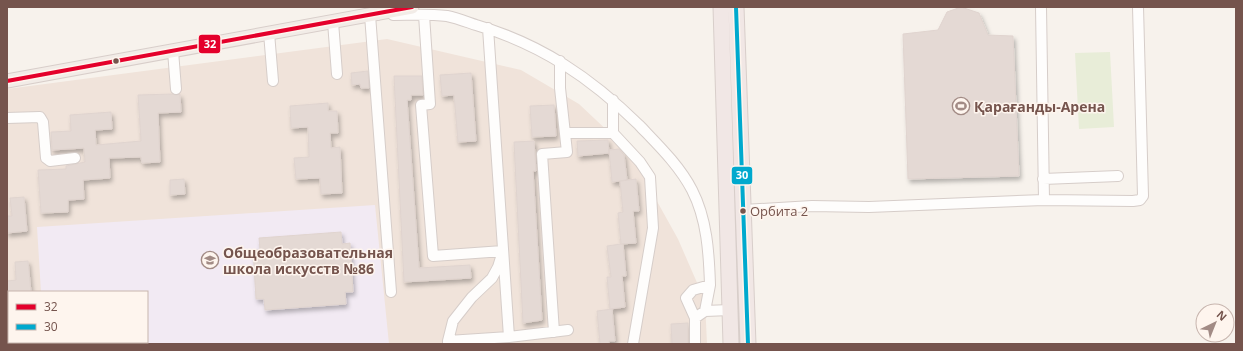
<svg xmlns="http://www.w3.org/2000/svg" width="1243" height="351" font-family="'Open Sans',sans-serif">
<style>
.residential{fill:#f0e3da;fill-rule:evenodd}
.education{fill:#f2eaf3}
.green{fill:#e8edd8}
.building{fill:#e4d9d4;stroke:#e0d4cf;filter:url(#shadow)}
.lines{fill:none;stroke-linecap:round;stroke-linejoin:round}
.minor-casing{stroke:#d6cdc9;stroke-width:12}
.major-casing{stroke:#d8ceca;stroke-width:15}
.highway-casing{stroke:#d8ceca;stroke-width:17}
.minor{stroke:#fefdfc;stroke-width:10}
.major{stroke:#f2ece7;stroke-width:13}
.highway{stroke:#f1e7e5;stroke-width:15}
.bus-1-casing{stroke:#fef5ee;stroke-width:7}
.bus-2-casing{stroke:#fef5ee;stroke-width:7}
.bus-1{stroke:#e4002b;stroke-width:4}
.bus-2{stroke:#00a9ce;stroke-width:4}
.bus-dot{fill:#75544d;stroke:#fef5ee;stroke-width:1.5}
.labels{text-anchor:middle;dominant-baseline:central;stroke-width:3;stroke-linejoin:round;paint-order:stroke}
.bus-label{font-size:13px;fill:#75544d;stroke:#fef5ee;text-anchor:start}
.poi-label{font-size:14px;font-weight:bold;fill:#75544d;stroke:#fef5ee;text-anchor:start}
.line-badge{stroke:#fef5ee;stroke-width:1.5}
.badge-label{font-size:11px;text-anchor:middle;font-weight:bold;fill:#fff}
</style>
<defs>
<filter id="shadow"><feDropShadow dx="2" dy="3.5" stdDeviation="2" flood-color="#0004"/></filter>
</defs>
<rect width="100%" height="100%" fill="#f7f2ec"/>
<path class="residential" d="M387,39L521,70L579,104L629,151L678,239L705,301L707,344H7V89ZM9,292H147V342H9Z"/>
<path class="education" d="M375,205L389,344H87V342H147V292H41L37,227Z"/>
<path class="green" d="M1110,52L1114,127L1079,129L1075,53Z"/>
<path class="building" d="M961,7L979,13L988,35L1013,36L1019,176L908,179L903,34L938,30L947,12Z
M368,71L369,88H361L360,84L352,85L351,73Z
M471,73L476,141L458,142L454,95L442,96L440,75Z
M394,76H422L423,95H411V100H407L419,268L470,265L471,278L404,282Z
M172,94L176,95L180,94L181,112L158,113L160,162L142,163L141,157L109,158L110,178L83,180L84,199L68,200V212L41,213L38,170L66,169V166L85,162L84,148L52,150L51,132L71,131L70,115L111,112L112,129L95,130L96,145L141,141L138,95Z
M328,103V111H337L338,133H330L331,148L340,147L342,193L321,194L320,178L296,179L294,158L309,157L308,127L291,128L290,106Z
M554,105L556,136L532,137L530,106Z
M608,140L609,153L578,156L577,141Z
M534,141L536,171H533L542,320L523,323L514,142Z
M619,149L624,155L627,180L612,182L609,150Z
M184,179L185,194L170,195V180Z
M636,179L639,211H633L636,243L621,244H623L626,276H622L625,307L610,309L607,277H611L607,246L621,244L618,213L623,212L620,181Z
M24,197L27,231L7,233V216H12L10,198Z
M341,232L342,244L350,243L353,292H345L346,304L265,310L264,299H256L253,250H260L259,238Z
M28,261L31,292H7V281L16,280L15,262Z
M612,309L615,341H609V344H600L597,311Z
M688,323V344H672L671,324Z"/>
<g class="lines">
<defs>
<path id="minor" d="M1041,7L1044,200
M377,15H370L391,292
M393,15C411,15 429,14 447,16C457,18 467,22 476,25C541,44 591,78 639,125C658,145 679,165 692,190C707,219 709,253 710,285L693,290L686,298L695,318
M424,15L430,104L421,105L433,256L503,251L498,267L492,278L472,297L453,321L448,341
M333,22L337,74
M488,28L509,337L568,330
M269,33L273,81
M173,51L176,89
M613,100V133L640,162L650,177L653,228L633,344
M7,118L40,117L43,122L46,158L50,161L75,158
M565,133H613
M1043,179L1118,176
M743,210L812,206L869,207L1044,200L1133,201L1140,200L1143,196L1138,7
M705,311L710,285
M554,332L542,154L567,152L560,88V61
M448,344V341L509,337
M695,344V318L705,311L730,310"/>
<path id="major" d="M7,81L412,7"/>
<path id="highway" d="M721,7L731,344
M736,7L748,344"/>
</defs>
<use href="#minor" class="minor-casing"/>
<use href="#major" class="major-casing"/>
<use href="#highway" class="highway-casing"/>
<use href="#minor" class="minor"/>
<use href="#major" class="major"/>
<use href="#highway" class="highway"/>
<defs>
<path id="bus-1" d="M7,81L412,7"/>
<path id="bus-2" d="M736,7L748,344"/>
</defs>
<use href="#bus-1" class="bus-1-casing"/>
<use href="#bus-2" class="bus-2-casing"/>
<use href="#bus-1" class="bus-1"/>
<use href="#bus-2" class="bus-2"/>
</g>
<defs>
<symbol id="stadium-ring" viewBox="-11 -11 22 22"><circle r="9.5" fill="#fef5ee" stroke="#a28b85" stroke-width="1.5"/><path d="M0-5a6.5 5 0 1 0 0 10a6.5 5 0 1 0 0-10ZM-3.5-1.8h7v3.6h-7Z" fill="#a28b85"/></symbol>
<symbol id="school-ring" viewBox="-11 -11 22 22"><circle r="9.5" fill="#fef5ee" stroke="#a28b85" stroke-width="1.5"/><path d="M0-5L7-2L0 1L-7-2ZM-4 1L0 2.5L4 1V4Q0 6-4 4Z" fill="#a28b85"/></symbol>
</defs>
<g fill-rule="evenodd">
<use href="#stadium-ring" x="951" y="96" width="20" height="20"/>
<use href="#school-ring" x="200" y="250" width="20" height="20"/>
</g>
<g class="bus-dot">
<circle cx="116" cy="61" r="3.5"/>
<circle cx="743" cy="211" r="3.5"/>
</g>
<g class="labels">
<g class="bus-label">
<text x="750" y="211">Орбита 2</text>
</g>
<g class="poi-label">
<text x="974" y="106">Қарағанды-Арена</text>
<text x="223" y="252">Общеобразовательная<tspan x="223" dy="16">школа искусств №86</tspan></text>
</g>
</g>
<g class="line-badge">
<rect x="198" y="34" width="23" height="20" rx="4" fill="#e4002b"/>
<rect x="731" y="166" width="22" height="19" rx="4" fill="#00a9ce"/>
</g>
<g class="badge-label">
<text x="210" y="48">32</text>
<text x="742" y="179">30</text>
</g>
<rect width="1243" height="351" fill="none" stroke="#75544d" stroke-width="16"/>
<rect x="8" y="291" width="140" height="52" fill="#fef5ee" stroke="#c7b5ae"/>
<rect x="16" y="304" width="20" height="6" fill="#e4002b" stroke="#c7b5ae"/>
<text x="44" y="311" font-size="12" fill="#75544d">32</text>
<rect x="16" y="324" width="20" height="6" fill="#00a9ce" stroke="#c7b5ae"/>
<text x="44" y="331" font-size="12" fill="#75544d">30</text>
<g transform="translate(1215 323) rotate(43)"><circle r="19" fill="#fef5ee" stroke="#c7b5ae"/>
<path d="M0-3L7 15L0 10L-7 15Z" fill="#a28b85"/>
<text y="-6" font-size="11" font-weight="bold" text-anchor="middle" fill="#75544d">N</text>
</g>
</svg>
